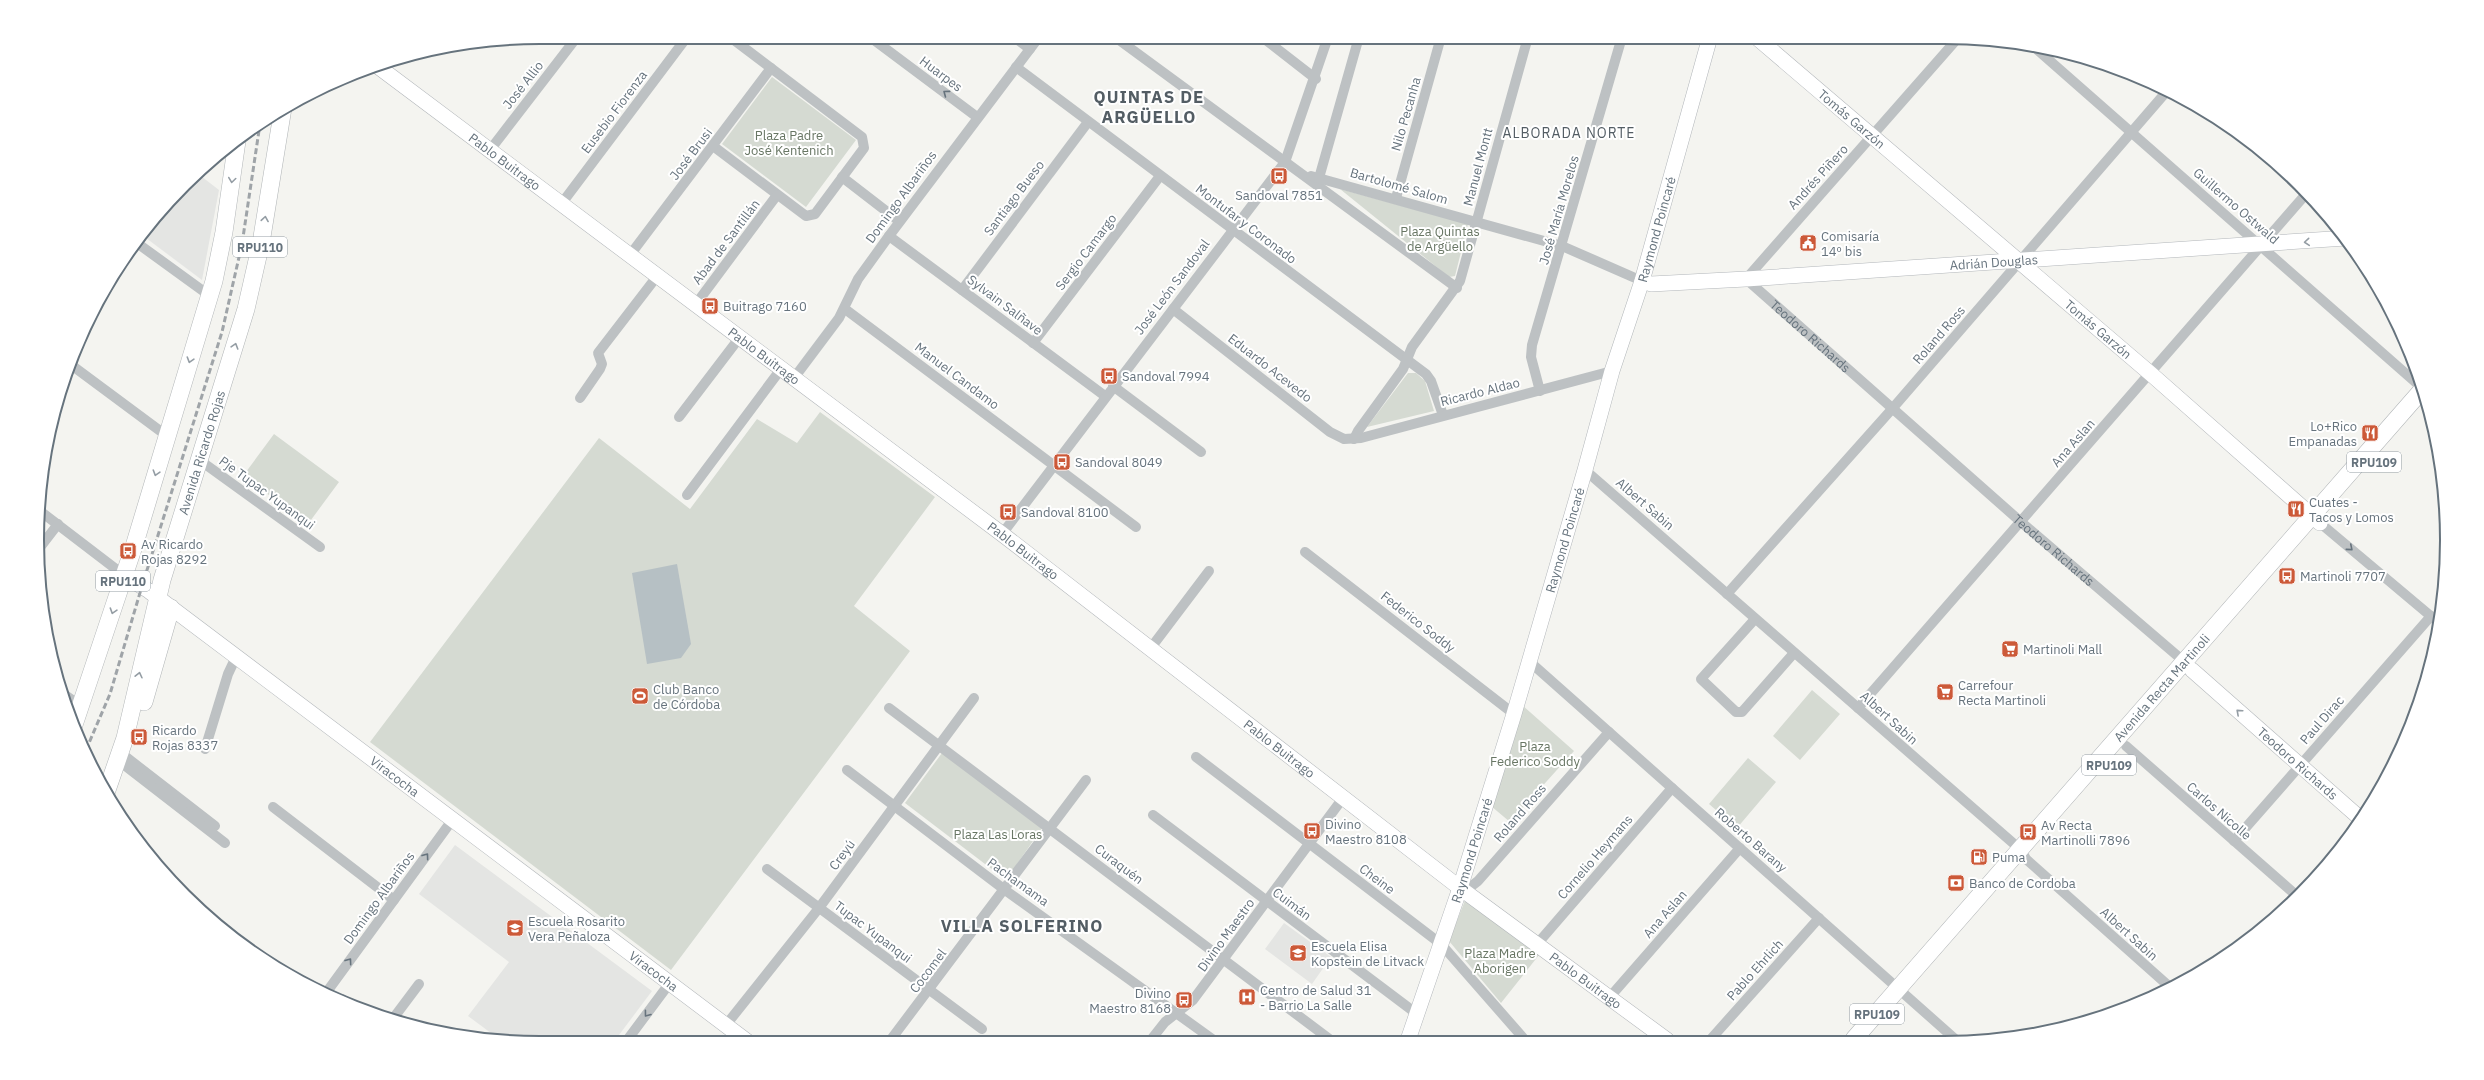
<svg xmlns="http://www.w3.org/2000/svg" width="2484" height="1080" font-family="'IBM Plex Sans',sans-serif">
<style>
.built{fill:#e4e5e3}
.green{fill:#d5dad2}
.water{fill:#b6c0c4}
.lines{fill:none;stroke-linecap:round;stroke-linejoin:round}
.secondary-casing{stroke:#b2b6ba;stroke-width:16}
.primary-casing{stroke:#b1b5b7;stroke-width:18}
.street{stroke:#bdc1c3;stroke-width:10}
.secondary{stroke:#fff;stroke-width:15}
.primary{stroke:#fff;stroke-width:17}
.rail{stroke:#9fa4a8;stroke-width:3;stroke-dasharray:6 3;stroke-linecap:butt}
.oneway{stroke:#66737d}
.oneway2{stroke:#949da4}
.labels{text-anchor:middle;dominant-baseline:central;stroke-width:4;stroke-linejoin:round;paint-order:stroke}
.shield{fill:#fff;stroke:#949da4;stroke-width:1}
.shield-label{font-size:12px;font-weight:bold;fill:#66737d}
.street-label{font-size:13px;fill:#66737d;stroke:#fff}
.park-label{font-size:13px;fill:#687664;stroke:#fff}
.poi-label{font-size:13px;fill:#66737d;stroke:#fff;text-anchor:start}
.neighbourhood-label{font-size:14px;letter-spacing:1px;fill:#535d64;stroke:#fff}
.district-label{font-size:17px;font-weight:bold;letter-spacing:1px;fill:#535d64;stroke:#fff}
.rim{fill:none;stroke:#66737d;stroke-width:2}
</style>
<rect width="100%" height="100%" fill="#f4f4f0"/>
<path class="built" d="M197,173L219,190L202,280L142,235L162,209Z
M455,845L652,991L613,1043H540L499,1039L468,1016L509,962L419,894Z
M1284,923L1331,957L1312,984L1265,949Z"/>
<path class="green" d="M772,77L856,140L806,207L722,144Z
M1340,189L1468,224L1455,276L1449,277Z
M1408,373H1416L1425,381L1434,411L1367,427Z
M820,412L935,497L854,606L910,651L671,970L370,742L599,438L690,509L757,419L797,443Z
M274,434L339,482L308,524L243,476Z
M1812,690L1840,714L1800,760L1773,736Z
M1521,704L1574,751L1510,822L1491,806Z
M942,753L1042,828L1006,880L905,803Z
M1748,758L1776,782L1737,828L1709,804Z
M1466,898L1539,955L1501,1003L1449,941Z"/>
<path class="water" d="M677,564L691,644L681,658L647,664L632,573Z"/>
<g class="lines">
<defs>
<g id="secondary">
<path id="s2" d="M1756,37L2151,374L2320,523"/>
<path id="s3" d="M376,65L1002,534L1460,888L1667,1040"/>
<path id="s4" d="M1642,281L1651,284L1746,279L2346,238"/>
<path id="s5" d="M125,576L149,591L748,1042"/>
<path id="s6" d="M2192,670L2362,820"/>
<path id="s7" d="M1408,1040L1460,888L1514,714L1585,470L1612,371L1642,281L1710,37"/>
</g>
<g id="primary">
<path d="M144,702L171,608"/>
<path d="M74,725L135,543L214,281L224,232L237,141"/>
<path id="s8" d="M106,793L125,738L162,580L246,309L261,243L283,108"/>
<path id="s9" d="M1854,1039L2422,390"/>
</g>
</defs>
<use href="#secondary" class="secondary-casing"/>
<use href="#primary" class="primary-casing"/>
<g class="street">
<path d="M870,37L977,117"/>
<path d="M1014,37L1030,49"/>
<path d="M1115,37L1457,288"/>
<path d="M1262,37L1316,79"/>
<path id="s1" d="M1958,38L1746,279L2021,522L2187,664"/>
<path d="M2033,46L2421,387"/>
<path d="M1016,67L1426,374L1431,381L1443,415"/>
<path d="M713,146L806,216L815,214L864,148L862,137L730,37"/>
<path d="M490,150L577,37"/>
<path d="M1311,176L1562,246L1642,281"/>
<path d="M842,177L899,221"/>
<path d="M1319,178L1359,37"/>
<path d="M1396,198L1441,37"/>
<path d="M562,203L687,37"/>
<path d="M889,236L1105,396"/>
<path d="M137,243L210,296"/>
<path d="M630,255L771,68"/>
<path d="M962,290L1088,122"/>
<path d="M696,304L777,195"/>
<path d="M845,309L1136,527"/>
<path d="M1173,309L1330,432L1344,439L1361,438L1612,371"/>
<path d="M1033,343L1160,176"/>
<path d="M70,364L167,436"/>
<path d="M794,378L839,318L858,279L889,236L1039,37"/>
<path d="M1113,386L1201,452"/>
<path d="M1540,391L1531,357L1532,345L1622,37"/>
<path d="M580,398L600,369L602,364L598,353L658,275"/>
<path d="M679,417L740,337"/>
<path d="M1354,439L1358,431L1403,369L1412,347L1460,281L1528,37"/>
<path d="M198,459L320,547"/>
<path d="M1585,470L2021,850L2026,859L2171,988"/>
<path d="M687,495L781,369"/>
<path d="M40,511L125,576"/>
<path d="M2320,523L2439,623"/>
<path d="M1002,534L1285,162L1328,37"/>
<path d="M38,550L58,524"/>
<path d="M1305,552L1514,714"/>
<path d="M1727,594L1892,409L2167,91"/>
<path d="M1755,619L1701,679L1736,712H1742L1794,653"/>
<path d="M1150,649L1209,571"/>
<path d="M1530,662L1955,1039"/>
<path d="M61,692L82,707"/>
<path d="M889,708L1332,1041"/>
<path d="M1858,708L2306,194"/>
<path d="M2126,746L2296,895"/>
<path d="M205,749L228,674L236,657"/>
<path d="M126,757L215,826"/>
<path d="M1196,757L1441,944L1525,1040"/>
<path d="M123,764L225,843"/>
<path d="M847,770L1005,890L1215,1041"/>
<path d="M273,807L394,900"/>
<path d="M1153,815L1417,1014"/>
<path d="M2234,841L2431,616"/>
<path d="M767,869L982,1029"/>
<path d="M1465,891L1478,881L1609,732"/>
<path d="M1538,943L1672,788"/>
<path d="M326,993L453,819"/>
<path d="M1609,998L1740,848"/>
<path d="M342,999L345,1001"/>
<path d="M392,1020L419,984"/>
<path d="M726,1025L819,908L974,698"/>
<path d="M1710,1040L1819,918"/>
<path d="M1150,1041L1165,1022L1193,1000L1343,798"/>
<path d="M889,1042L1086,780"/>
<path d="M625,1043L669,984"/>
</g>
<use href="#secondary" class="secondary"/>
<use href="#primary" class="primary"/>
<path class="rail" d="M86,750L110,694L142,586L222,332L242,244L260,124"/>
</g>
<defs><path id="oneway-chevron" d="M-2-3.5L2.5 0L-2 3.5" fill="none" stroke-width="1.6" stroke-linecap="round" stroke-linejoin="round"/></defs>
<g class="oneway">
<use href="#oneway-chevron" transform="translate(946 93) rotate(-143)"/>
<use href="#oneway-chevron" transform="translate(2350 548) rotate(40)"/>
<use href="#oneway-chevron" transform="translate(426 856) rotate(-54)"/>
<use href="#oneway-chevron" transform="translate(349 961) rotate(-54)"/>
<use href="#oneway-chevron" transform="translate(647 1014) rotate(127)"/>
</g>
<g class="oneway2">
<use href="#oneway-chevron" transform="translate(232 180) rotate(98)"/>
<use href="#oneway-chevron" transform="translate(265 219) rotate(-81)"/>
<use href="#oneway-chevron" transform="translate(2307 242) rotate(175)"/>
<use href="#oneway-chevron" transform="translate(235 346) rotate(-73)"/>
<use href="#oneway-chevron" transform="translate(190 360) rotate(107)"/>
<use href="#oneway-chevron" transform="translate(156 473) rotate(107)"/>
<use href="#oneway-chevron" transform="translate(113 611) rotate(108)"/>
<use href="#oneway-chevron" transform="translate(139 675) rotate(-77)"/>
<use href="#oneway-chevron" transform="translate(2239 712) rotate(-138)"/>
</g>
<defs>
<symbol id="bus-square" viewBox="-11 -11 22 22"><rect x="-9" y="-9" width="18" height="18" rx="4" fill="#cc5938" stroke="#fff"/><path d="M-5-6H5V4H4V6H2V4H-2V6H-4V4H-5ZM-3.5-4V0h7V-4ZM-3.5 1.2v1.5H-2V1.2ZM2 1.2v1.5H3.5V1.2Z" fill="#fff"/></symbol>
<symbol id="civic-square" viewBox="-11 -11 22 22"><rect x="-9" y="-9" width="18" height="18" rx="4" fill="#cc5938" stroke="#fff"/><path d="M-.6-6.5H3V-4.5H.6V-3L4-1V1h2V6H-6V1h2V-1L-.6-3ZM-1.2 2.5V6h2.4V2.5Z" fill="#fff"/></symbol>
<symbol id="restaurant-square" viewBox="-11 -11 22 22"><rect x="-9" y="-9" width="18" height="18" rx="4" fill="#cc5938" stroke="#fff"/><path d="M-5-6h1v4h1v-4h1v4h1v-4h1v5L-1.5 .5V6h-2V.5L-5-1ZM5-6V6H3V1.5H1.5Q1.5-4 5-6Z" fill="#fff"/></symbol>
<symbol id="supermarket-square" viewBox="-11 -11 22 22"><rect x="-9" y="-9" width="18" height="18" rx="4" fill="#cc5938" stroke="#fff"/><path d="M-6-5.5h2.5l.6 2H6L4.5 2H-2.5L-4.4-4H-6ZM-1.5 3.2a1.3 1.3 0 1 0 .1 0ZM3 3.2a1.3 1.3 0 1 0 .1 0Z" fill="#fff"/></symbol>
<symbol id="stadium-square" viewBox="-11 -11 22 22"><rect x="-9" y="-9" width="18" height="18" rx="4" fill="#cc5938" stroke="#fff"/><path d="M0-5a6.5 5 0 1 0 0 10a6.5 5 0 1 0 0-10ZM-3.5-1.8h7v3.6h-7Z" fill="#fff"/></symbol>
<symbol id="fuel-square" viewBox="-11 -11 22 22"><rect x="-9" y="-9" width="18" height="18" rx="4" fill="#cc5938" stroke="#fff"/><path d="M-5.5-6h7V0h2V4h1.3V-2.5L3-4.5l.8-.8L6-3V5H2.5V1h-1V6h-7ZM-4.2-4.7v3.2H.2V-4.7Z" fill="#fff"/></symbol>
<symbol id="bank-square" viewBox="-11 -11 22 22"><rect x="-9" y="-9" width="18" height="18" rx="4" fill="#cc5938" stroke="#fff"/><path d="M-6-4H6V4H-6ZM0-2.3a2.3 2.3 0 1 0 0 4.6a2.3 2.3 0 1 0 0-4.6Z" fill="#fff"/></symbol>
<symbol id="school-square" viewBox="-11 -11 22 22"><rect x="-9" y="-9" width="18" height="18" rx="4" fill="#cc5938" stroke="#fff"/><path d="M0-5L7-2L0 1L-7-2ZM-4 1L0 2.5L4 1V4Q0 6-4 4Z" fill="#fff"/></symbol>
<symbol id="hospital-square" viewBox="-11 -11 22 22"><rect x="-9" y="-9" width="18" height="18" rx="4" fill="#cc5938" stroke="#fff"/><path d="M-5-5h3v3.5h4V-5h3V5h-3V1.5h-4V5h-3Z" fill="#fff"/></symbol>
</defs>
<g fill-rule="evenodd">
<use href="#bus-square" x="1269" y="166" width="20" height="20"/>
<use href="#civic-square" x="1798" y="233" width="20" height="20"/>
<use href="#bus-square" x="700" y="296" width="20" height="20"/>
<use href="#bus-square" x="1099" y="366" width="20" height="20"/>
<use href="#restaurant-square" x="2360" y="423" width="20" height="20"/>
<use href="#bus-square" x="1052" y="452" width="20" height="20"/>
<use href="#restaurant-square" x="2286" y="499" width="20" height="20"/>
<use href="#bus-square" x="998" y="502" width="20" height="20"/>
<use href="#bus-square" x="118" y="541" width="20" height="20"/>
<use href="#bus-square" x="2277" y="566" width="20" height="20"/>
<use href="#supermarket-square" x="2000" y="639" width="20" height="20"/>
<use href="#supermarket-square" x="1935" y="682" width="20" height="20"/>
<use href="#stadium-square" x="630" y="686" width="20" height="20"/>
<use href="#bus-square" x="129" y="727" width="20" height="20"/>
<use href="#bus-square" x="1302" y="821" width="20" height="20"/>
<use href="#bus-square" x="2018" y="822" width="20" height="20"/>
<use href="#fuel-square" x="1969" y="847" width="20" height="20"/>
<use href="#bank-square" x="1946" y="873" width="20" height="20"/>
<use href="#school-square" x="505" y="918" width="20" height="20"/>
<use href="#school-square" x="1288" y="943" width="20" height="20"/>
<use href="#hospital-square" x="1237" y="987" width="20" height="20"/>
<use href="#bus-square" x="1174" y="990" width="20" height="20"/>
</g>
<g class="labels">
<g class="shield">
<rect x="233" y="237" width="54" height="20" rx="3"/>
<rect x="2347" y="452" width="54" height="20" rx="3"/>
<rect x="96" y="571" width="54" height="20" rx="3"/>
<rect x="2082" y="755" width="54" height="20" rx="3"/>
<rect x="1850" y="1004" width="54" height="20" rx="3"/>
</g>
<g class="shield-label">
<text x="260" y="247">RPU110</text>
<text x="2374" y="462">RPU109</text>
<text x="123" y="581">RPU110</text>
<text x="2109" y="765">RPU109</text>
<text x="1877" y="1014">RPU109</text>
</g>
<g class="street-label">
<text transform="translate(941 74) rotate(37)">Huarpes</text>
<text transform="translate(523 85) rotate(-52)">José Allio</text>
<text transform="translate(614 112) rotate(-53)">Eusebio Fiorenza</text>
<text transform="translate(1406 114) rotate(-74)">Nilo Pecanha</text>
<text stroke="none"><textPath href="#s2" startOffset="126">Tomás Garzón</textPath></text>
<text transform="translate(691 154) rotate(-53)">José Brusi</text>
<text stroke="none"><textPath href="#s3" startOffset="161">Pablo Buitrago</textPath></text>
<text transform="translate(1478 167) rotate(-75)">Manuel Montt</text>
<text transform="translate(1818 177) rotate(-48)">Andrés Piñero</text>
<text transform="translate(1399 186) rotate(16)">Bartolomé Salom</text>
<text transform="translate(901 197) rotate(-54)">Domingo Albariños</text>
<text transform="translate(1014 198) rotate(-53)">Santiago Bueso</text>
<text transform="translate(2236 206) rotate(41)">Guillermo Ostwald</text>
<text transform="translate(1559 210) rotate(-74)">José María Morelos</text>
<text transform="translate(1246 224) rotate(37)">Montufar y Coronado</text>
<text stroke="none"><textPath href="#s7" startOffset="848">Raymond Poincaré</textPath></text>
<text transform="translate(726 242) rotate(-53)">Abad de Santillán</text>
<text transform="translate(1086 252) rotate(-53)">Sergio Camargo</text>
<text stroke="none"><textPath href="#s4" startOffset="353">Adrián Douglas</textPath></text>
<text transform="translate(1172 287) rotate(-53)">José León Sandoval</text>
<text transform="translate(1005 305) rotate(37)">Sylvain Salñave</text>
<text stroke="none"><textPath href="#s2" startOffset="450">Tomás Garzón</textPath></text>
<text transform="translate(1939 335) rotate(-49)">Roland Ross</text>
<text stroke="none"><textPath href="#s1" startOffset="407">Teodoro Richards</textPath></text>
<text stroke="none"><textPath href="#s3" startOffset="485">Pablo Buitrago</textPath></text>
<text transform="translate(1270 368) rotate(38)">Eduardo Acevedo</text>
<text transform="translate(957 376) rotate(37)">Manuel Candamo</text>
<text transform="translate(1480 392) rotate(-14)">Ricardo Aldao</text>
<text transform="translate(2073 443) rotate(-49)">Ana Aslan</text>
<text stroke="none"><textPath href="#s8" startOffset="354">Avenida Ricardo Rojas</textPath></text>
<text transform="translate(267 493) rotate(36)">Pje Tupac Yupanqui</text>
<text transform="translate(1645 504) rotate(41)">Albert Sabin</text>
<text stroke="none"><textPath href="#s7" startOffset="524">Raymond Poincaré</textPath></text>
<text stroke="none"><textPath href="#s1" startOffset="731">Teodoro Richards</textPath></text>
<text stroke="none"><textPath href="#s3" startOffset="809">Pablo Buitrago</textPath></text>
<text transform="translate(1418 622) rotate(38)">Federico Soddy</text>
<text stroke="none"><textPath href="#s9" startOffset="467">Avenida Recta Martinoli</textPath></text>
<text transform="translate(1889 718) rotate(42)">Albert Sabin</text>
<text transform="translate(2322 720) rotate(-49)">Paul Dirac</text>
<text stroke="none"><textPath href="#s3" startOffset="1133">Pablo Buitrago</textPath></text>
<text stroke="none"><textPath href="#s6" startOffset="141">Teodoro Richards</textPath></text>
<text stroke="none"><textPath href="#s5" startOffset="336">Viracocha</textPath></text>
<text transform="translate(2219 811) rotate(41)">Carlos Nicolle</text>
<text transform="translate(1520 813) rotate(-49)">Roland Ross</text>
<text transform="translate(1751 840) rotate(41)">Roberto Barany</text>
<text stroke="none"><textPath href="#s7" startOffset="200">Raymond Poincaré</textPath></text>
<text transform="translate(842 855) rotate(-54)">Creyú</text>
<text transform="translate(1595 857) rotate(-49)">Cornelio Heymans</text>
<text transform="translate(1119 864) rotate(37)">Curaquén</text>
<text transform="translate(1377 879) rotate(37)">Cheine</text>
<text transform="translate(1018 882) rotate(36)">Pachamama</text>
<text transform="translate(379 898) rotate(-54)">Domingo Albariños</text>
<text transform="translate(1292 904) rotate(37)">Cuimán</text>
<text transform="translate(1665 914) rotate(-49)">Ana Aslan</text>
<text transform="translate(873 932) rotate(37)">Tupac Yupanqui</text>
<text transform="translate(2129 934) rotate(42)">Albert Sabin</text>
<text transform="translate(1226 935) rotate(-54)">Divino Maestro</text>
<text transform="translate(1755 970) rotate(-48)">Pablo Ehrlich</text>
<text stroke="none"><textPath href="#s5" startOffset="660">Viracocha</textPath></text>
<text transform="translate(928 971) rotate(-53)">Cocomel</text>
<text stroke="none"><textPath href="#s3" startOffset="1517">Pablo Buitrago</textPath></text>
</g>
<g class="park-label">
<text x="789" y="135">Plaza Padre<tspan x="789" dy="15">José Kentenich</tspan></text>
<text x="1440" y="231">Plaza Quintas<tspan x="1440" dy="15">de Argüello</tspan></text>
<text x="1535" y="746">Plaza<tspan x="1535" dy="15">Federico Soddy</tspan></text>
<text x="998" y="834">Plaza Las Loras</text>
<text x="1500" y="953">Plaza Madre<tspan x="1500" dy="15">Aborigen</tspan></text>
</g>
<g class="poi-label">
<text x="1279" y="195" text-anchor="middle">Sandoval 7851</text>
<text x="1821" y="236">Comisaría<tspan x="1821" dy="15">14º bis</tspan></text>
<text x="723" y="306">Buitrago 7160</text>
<text x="1122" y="376">Sandoval 7994</text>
<text x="2357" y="426" text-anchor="end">Lo+Rico<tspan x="2357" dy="15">Empanadas</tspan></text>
<text x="1075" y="462">Sandoval 8049</text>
<text x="2309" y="502">Cuates -<tspan x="2309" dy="15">Tacos y Lomos</tspan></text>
<text x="1021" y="512">Sandoval 8100</text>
<text x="141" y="544">Av Ricardo<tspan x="141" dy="15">Rojas 8292</tspan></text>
<text x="2300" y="576">Martinoli 7707</text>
<text x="2023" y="649">Martinoli Mall</text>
<text x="1958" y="685">Carrefour<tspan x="1958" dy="15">Recta Martinoli</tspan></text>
<text x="653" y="689">Club Banco<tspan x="653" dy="15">de Córdoba</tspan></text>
<text x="152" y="730">Ricardo<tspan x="152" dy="15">Rojas 8337</tspan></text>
<text x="1325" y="824">Divino<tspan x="1325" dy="15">Maestro 8108</tspan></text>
<text x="2041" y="825">Av Recta<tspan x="2041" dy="15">Martinolli 7896</tspan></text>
<text x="1992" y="857">Puma</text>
<text x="1969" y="883">Banco de Cordoba</text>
<text x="528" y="921">Escuela Rosarito<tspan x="528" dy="15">Vera Peñaloza</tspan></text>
<text x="1311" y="946">Escuela Elisa<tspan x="1311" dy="15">Kopstein de Litvack</tspan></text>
<text x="1260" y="990">Centro de Salud 31<tspan x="1260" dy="15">- Barrio La Salle</tspan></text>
<text x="1171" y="993" text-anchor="end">Divino<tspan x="1171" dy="15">Maestro 8168</tspan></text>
</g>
<g class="neighbourhood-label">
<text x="1569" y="133">ALBORADA NORTE</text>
</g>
<g class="district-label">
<text x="1149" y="97">QUINTAS DE<tspan x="1149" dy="20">ARGÜELLO</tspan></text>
<text x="1022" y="926">VILLA SOLFERINO</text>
</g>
</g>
<path d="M0 0H2484V1080H0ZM540 44H1944A496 496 0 0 1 2440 540V540A496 496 0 0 1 1944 1036H540A496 496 0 0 1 44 540V540A496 496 0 0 1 540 44Z" fill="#fff" fill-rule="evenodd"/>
<path class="rim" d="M540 44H1944A496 496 0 0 1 2440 540V540A496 496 0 0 1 1944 1036H540A496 496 0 0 1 44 540V540A496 496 0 0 1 540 44Z"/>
</svg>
